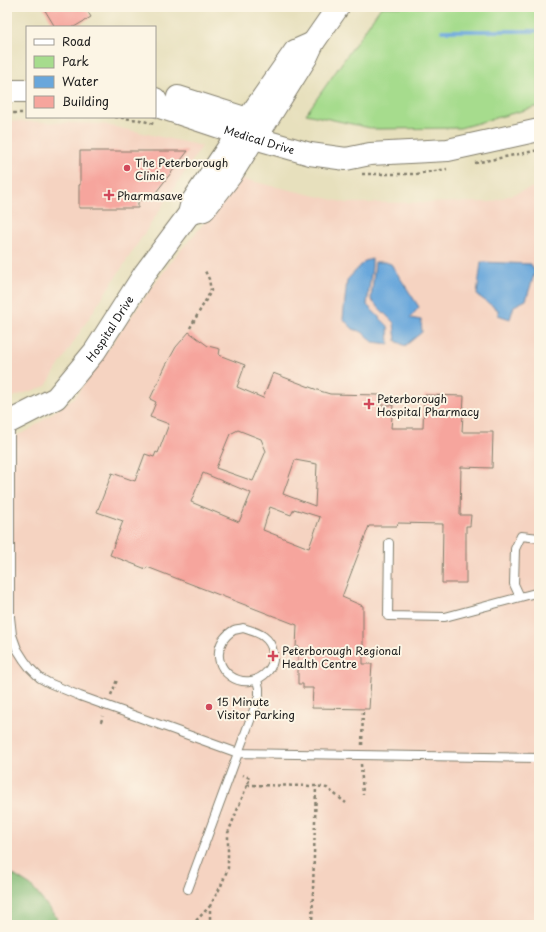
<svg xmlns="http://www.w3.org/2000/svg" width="546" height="932" font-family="'Playpen Sans',sans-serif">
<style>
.built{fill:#f5d3c1}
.green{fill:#a6dc8d;stroke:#617c54}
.forest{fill:#84bc78;stroke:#506c4a}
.water{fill:#69a7db;stroke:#42627c}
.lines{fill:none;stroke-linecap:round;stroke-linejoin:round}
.stream{stroke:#69a7db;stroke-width:4}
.building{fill:#f6a59d;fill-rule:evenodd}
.lane-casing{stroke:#827e6c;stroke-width:10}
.secondary-casing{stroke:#827e6c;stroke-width:24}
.path{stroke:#827e6c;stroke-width:2.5;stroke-dasharray:3 3;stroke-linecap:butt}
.lane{stroke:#fff;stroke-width:8}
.secondary{stroke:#fff;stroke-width:22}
.poi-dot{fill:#d1495b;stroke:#fcf5e5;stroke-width:1.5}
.labels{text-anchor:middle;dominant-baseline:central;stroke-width:4;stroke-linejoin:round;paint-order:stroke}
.street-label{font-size:11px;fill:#1c1c1c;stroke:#fcf5e5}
.poi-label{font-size:11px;fill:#1c1c1c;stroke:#fcf5e5;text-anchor:start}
</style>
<rect width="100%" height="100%" fill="#fcf5e5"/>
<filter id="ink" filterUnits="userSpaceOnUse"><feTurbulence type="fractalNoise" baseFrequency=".025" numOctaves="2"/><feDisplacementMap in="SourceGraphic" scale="8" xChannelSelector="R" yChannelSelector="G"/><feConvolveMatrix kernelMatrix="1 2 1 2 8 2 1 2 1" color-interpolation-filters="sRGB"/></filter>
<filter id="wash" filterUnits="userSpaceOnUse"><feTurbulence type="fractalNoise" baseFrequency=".012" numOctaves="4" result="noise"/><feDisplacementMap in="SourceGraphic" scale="16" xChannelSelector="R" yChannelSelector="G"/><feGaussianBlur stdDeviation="0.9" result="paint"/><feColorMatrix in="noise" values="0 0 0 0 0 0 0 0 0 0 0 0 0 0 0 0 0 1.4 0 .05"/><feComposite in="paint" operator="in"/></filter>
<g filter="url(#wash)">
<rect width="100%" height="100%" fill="#e7e0bd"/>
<path class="built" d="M7,121L102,124L202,146L94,310L46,386L7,399Z
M242,179L347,203L491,202L539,185V925H52L56,918L31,887L12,874L7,872V440L29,430L75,397L127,322L172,260Z"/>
<path class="green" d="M381,7H539V106L460,128L375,129L306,114Z"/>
<path class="forest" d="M7,872L12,874L31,886L57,918L52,925H7Z"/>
<path class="water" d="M372,259V267L367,305L388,326L389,344L373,342L362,332L353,329L343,319L347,280L365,261Z
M375,262H385L391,264L419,307L410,318L421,320L422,332L405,346L396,341L394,323L371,300Z
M481,262L531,264L535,272L526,300L514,306L510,319L498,315V310L477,295Z"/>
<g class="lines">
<path class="stream" d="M442,31H535"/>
</g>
<g id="blocks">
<path class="building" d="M43,7H85L91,17L74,27H55Z
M80,151H188L150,200H138V208H79V185H80Z
M189,332L208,346L220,349L219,355L245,365L237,387L263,398L273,373L320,391L330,394L380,395L381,405H393L391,428H423L424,395L464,396L462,432H493L492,468L461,467L460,515H471L470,526H466V583H442L443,524L398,523L397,526H369L342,597L363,606V664H372L369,709L312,708L313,688H303V684H298V646L296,648L297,625L147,567L146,569L110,555L123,521L97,512L112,473L135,481L145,454L154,457L156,452L158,453L169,424L150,417L156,402L150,399L166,365L176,347ZM238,430L261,439L266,451L253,481L216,468L230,434ZM295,460L317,464L315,506L283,494ZM203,473L251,493L239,522L191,502ZM270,507L291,515L294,509L320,517L309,548L263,530Z"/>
</g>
</g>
<g filter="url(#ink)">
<use href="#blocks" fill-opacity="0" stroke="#827e6c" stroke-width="1"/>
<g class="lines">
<defs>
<path id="lane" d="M10,423V617L12,635L17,649L24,660L30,668L40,678L49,683L80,696L238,753L539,758
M389,543L388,616L445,617L539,592
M520,597L514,584L515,549L521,536L539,538
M243,628C250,630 257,632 263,636C274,644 277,660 268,671C245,697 206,669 223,640C226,636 230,632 234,630C237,629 241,629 243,628Z
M188,889L259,696V688L257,680"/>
<g id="secondary">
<path d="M7,91H27"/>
<path d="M178,97L260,123"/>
<path id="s1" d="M155,99L160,107L223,128L265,141L310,154L346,159L370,154L448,150L539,130"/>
<path d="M191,213L204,210L231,175L254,138L264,125L306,58L313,43L338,7"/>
<path id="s2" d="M7,423L56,398L95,351L145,273L189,214L192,202L238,133L295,51L313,43"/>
</g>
</defs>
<use href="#lane" class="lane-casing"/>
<use href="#secondary" class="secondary-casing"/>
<path class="path" d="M7,113H27
M115,117L140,120L154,124
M475,163L539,150
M362,174H416L447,169
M190,328L211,291L209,279L205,271
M7,688L8,686
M111,695L117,680
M101,722L103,716
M362,745L363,709
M361,764L363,795
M247,785L316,786L327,788L346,803
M192,925L210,906
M210,925V906L221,886L228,868V833L250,778L243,775
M312,925L316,786"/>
<use href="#lane" class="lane"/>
<use href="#secondary" class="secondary"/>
</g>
</g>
<g class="poi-dot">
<circle cx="127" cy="168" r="4"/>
<path d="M107 189h4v4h4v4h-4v4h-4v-4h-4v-4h4z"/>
<path d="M367 398h4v4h4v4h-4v4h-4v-4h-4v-4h4z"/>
<path d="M271 650h4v4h4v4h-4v4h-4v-4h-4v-4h4z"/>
<circle cx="209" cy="707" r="4"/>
</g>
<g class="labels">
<g class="street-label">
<text stroke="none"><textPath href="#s1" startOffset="114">Medical Drive</textPath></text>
<text stroke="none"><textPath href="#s2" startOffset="143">Hospital Drive</textPath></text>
</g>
<g class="poi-label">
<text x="135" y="162">The Peterborough<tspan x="135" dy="13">Clinic</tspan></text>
<text x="117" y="195">Pharmasave</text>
<text x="377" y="398">Peterborough<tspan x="377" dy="13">Hospital Pharmacy</tspan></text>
<text x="282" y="650">Peterborough Regional<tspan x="282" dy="13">Health Centre</tspan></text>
<text x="217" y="701">15 Minute<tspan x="217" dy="13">Visitor Parking</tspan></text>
</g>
</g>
<rect width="546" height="932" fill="none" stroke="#fcf5e5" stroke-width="24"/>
<rect x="26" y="26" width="130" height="92" fill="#fcf5e5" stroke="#a29e95"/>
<rect x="34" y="39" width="20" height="6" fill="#ffffff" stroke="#a29e95"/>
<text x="62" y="46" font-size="12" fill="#1c1c1c">Road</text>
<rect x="34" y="56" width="20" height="12" fill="#a6dc8d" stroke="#a29e95"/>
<text x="62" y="66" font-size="12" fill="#1c1c1c">Park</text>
<rect x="34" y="76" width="20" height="12" fill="#69a7db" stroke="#a29e95"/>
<text x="62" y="86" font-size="12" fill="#1c1c1c">Water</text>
<rect x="34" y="96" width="20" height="12" fill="#f6a59d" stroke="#a29e95"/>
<text x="62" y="106" font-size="12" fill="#1c1c1c">Building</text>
</svg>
